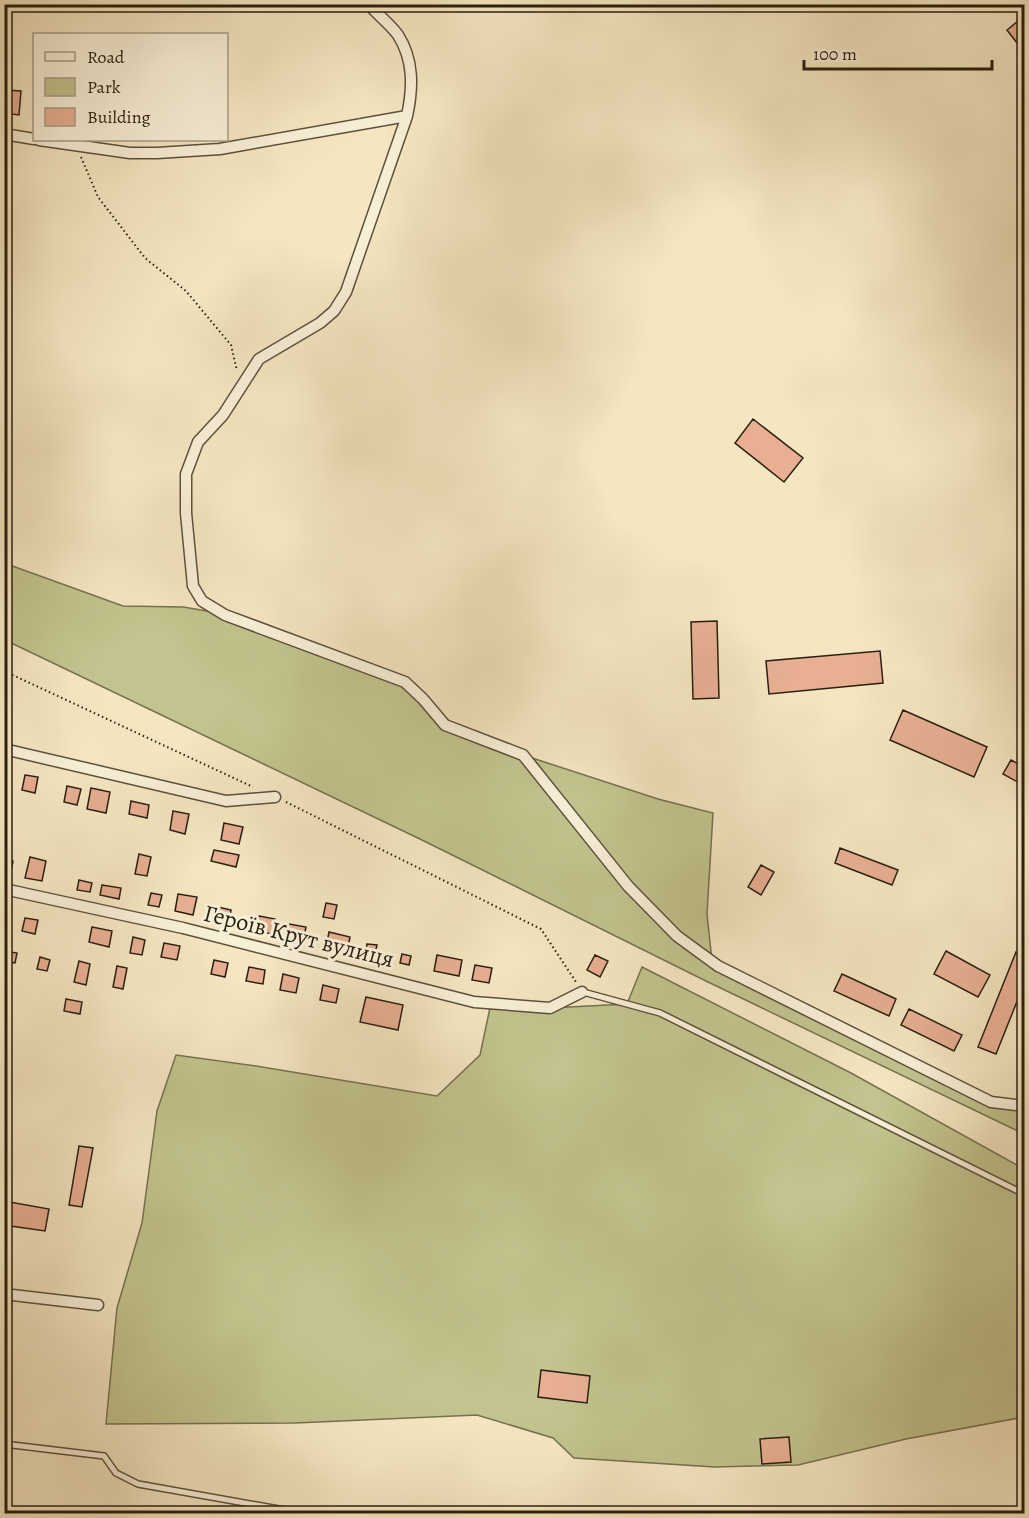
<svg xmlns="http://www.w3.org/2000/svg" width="1029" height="1518" font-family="Alegreya,serif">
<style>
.green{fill:#c2c38e;stroke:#76714f;stroke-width:1.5}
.building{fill:#e8af93;stroke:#2b1f10;stroke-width:1.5}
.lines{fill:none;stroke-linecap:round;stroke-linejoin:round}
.lane-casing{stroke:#5d513c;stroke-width:8}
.street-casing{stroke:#5d513c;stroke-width:13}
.path{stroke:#2b1f10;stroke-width:2;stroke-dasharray:1.5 3;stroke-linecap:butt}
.lane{stroke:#f8efd7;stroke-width:5}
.street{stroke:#f8efd7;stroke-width:10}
.labels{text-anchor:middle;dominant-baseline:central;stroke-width:6;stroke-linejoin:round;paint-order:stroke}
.street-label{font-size:24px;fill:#2b1f10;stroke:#f8efd7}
</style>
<rect width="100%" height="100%" fill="#f4e6c1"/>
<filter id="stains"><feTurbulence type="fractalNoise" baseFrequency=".00333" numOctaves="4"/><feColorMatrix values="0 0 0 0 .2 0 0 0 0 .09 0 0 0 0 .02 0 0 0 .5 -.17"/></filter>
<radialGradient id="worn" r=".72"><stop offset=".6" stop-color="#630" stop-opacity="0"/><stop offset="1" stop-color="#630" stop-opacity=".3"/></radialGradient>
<path class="green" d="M4,563L123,606L183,607L213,612L405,682L442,726L523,755L658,799L713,813L707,914L712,961L991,1102L1024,1107V1134L708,982L422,840L5,640Z
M642,967L851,1073L1024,1169V1417L906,1439L798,1465L715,1467L574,1458L553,1438L477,1415L295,1423L106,1424L117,1308L142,1223L157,1111L176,1055L256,1066L437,1096L480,1055L491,1003L550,1008L627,1004Z"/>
<path class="building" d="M1024,16V52L1007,30Z
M4,90L21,91L19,115L4,113Z
M753,419L803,458L784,482L735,443Z
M717,621L719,698L693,699L691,622Z
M880,651L883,683L769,694L766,661Z
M903,710L987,747L974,777L890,740Z
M1011,760L1024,767V781L1023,785L1003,774Z
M25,775L38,777L35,793L22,790Z
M67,786L81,789L77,805L64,802Z
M91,788L110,792L106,813L87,809Z
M131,801L149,805L147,818L129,814Z
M173,811L189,814L185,834L170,830Z
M224,823L243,827L239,844L221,840Z
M840,848L898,870L892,885L835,863Z
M214,850L239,855L236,867L211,861Z
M139,854L151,857L147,876L135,874Z
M30,857L46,861L42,881L25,878Z
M4,859L13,861L10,876L4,875Z
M761,865L774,872L761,895L748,887Z
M79,880L92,883L90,892L77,890Z
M102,885L121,888L119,899L100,895Z
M151,893L162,895L159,907L148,905Z
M178,894L197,897L193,915L175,911Z
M326,903L337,905L334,919L323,917Z
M218,907L231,910L229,923L215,920Z
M259,916L275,919L272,934L256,931Z
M25,918L38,920L35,934L22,931Z
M289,924L306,927L303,942L286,938Z
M92,927L112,931L109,947L89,942Z
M329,932L350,937L347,952L326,948Z
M133,937L145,940L142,955L130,953Z
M164,943L180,946L177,960L161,957Z
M367,944L377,945L374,958L365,956Z
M4,951L17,953L15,963L4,961Z
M946,951L990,975L978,997L934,974Z
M1016,952L1024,956V984L996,1054L978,1047Z
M402,954L411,956L409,965L400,963Z
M437,955L462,960L459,976L434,971Z
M595,955L608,961L600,977L587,970Z
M40,957L50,960L47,971L37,969Z
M214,960L228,963L225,977L211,974Z
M79,961L90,964L86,985L74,982Z
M475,965L492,968L489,983L472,980Z
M117,966L127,968L123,989L113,987Z
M249,967L265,970L263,984L246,981Z
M283,974L299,978L296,993L280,990Z
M842,974L896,999L889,1016L834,991Z
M323,985L339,989L336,1003L320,1000Z
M366,997L403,1005L398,1030L360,1022Z
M66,999L82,1002L80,1014L64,1011Z
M909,1009L962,1035L954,1051L901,1025Z
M79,1146L93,1148L82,1207L69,1205Z
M4,1201L49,1209L45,1231L4,1225Z
M541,1370L590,1376L587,1403L538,1397Z
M789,1437L791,1462L762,1464L760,1439Z"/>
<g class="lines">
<defs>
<path id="lane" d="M583,992L660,1013L1024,1194
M4,1444L104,1456L116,1473L138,1484L307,1514
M523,1514L538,1512"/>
<path id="street" d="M368,4C377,14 390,24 398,35C414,60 413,88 407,116L346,292L334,311L320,323L259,359L223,415L198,442L186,474V513L193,586L202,601L225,615L405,682L423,699L445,725L523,755L628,886L677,936L718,966L991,1102L1024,1106
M4,134L34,139
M39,140L130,153H157L220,149L407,116
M4,749L226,801L275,797
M4,889L183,928L474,1002L550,1008L582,992
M4,1294L98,1305"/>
</defs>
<use href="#lane" class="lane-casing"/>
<use href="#street" class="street-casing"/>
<path class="path" d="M81,157L98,197L145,258L186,291L231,345L237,371
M4,671L253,787
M286,802L541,929L576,982"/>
<use href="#lane" class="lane"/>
<use href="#street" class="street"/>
</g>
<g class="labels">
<g class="street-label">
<text transform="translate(299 936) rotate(14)">Героїв Крут вулиця</text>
</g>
</g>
<rect width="1029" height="1518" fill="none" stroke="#f4e6c1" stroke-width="24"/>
<rect x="6" y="6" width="1017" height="1506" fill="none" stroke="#2b1f10" stroke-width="3"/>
<rect x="12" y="12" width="1005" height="1494" fill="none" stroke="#2b1f10" stroke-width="1.5"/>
<rect x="33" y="33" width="195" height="108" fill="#f8efd7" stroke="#a69c87" stroke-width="1.5"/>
<rect x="45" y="52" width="30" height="9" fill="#f8efd7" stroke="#a69c87" stroke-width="1.5"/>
<text x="87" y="63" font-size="18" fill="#2b1f10">Road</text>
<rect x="45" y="78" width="30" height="18" fill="#c2c38e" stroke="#a69c87" stroke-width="1.5"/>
<text x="87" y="93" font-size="18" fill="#2b1f10">Park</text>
<rect x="45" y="108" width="30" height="18" fill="#e8af93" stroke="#a69c87" stroke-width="1.5"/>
<text x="87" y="123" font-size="18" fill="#2b1f10">Building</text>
<path d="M804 60v9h188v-9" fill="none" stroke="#2b1f10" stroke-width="3"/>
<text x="813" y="60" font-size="18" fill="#2b1f10" stroke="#f8efd7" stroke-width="4.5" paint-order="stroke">100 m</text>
<rect width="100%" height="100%" filter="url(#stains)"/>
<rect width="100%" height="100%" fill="url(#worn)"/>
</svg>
